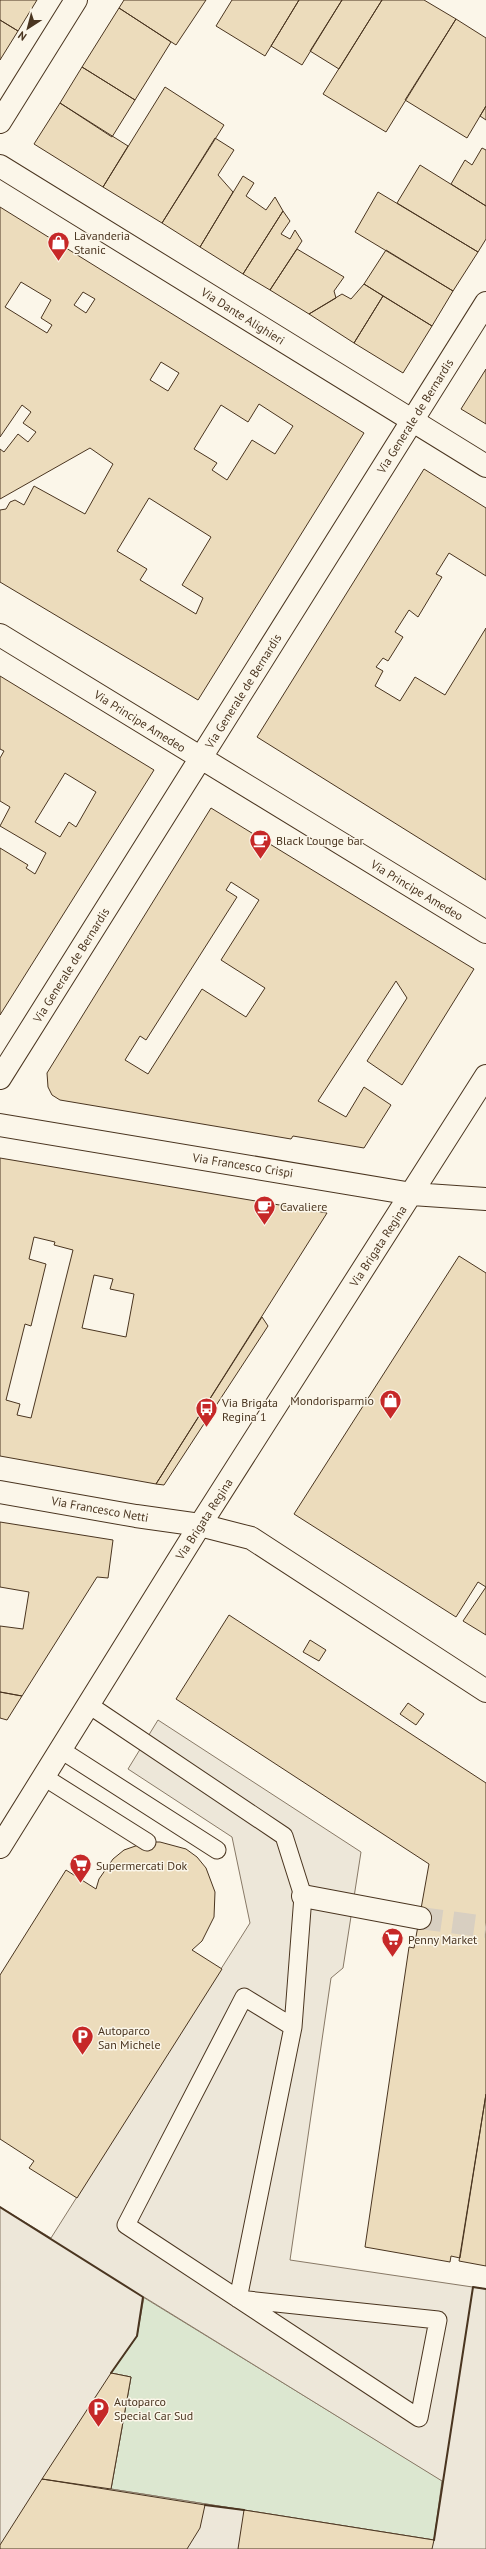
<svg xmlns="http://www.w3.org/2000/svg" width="486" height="2549" font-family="'PT Sans',sans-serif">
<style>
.green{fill:#dce7d0;stroke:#887966}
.parking{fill:#ede7d9;stroke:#887966;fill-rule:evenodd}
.building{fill:#ecdcbc;stroke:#4a3520;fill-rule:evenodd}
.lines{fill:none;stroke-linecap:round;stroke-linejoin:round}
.pedestrian-tunnel{stroke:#d8cfc1;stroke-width:22;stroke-dasharray:22 11;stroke-linecap:butt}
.service-casing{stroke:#4a3520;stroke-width:19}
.pedestrian-casing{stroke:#4a3520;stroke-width:24}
.minor-casing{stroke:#4a3520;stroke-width:24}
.tertiary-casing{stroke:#4a3520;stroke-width:24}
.secondary-casing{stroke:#4a3520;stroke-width:24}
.service{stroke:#fbf6e9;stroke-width:17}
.pedestrian{stroke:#fbf6e9;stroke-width:22}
.minor{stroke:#fbf6e9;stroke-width:22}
.tertiary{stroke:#fbf6e9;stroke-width:22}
.secondary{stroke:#fbf6e9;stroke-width:22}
.wall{stroke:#4a3520;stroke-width:2}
.labels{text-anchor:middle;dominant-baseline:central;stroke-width:3;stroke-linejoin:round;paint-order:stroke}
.poi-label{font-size:12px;fill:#4a3520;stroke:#fbf6e9;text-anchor:start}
.street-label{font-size:12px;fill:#4a3520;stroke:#fbf6e9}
</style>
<rect width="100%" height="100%" fill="#fbf6e9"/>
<path class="green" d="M143,2297L443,2481L434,2540L111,2489L131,2377L111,2373L137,2336Z"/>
<path class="parking" d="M158,1720L361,1852L343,1968L331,1978L290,2260L486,2289V2549H0V2207L51,2238L250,1923L232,1837L128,1769ZM144,2297L442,2481L434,2540L111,2489L131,2377L111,2373L137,2336Z"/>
<path class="building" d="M0,0H37L18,31L0,20Z
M124,0H206L176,45L119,8Z
M232,0H299L265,56L216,26Z
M299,0H342L302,65L271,46Z
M342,0H382L339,69L310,51Z
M382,0H424L456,19L386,132L323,94Z
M119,8L171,42L135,100L82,67Z
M456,19L486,38V106L467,138L405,100Z
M0,20L18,31L0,60Z
M82,67L135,100L112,137L60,103Z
M165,87L224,125L162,223L103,187Z
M60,103L128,146L103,187L34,144Z
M486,106V120L480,116Z
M215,138L234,150L218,175L233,192L200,247L162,223Z
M482,148L486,150V206L451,184L465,160L472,165Z
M420,165L486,206V239L478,252L397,203Z
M243,176L254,183L246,196L266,210L275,197L283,211L243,274L200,247Z
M378,192L478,252L453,291L355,232Z
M0,207L364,433L198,700L0,582V510L6,509L10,502L15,500L24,505L34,486L85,514L113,464L90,448L0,499V449L4,452L18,434L28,442L36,432L23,423L31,412L22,405L0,437ZM21,282L51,300L41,318L52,325L47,333L5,307ZM83,292L95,299L86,313L74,305ZM161,362L179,373L168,391L150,380ZM259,404L293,426L275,454L252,440L227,480L212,470L217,463L194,449L221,405L248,422ZM149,498L211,537L182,585L203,598L196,614L140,580L147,569L117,551Z
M283,211L290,221L281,234L290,239L295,230L302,241L270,290L243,274Z
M297,249L344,277L334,291L336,298L309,314L270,290Z
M386,250L453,291L432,326L364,284Z
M364,284L383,296L354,343L309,314L342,294L351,299Z
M383,296L432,326L403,373L354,343Z
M486,369V424L461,409Z
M424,469L486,508V576L449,553L436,574L442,577L418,617L409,610L395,632L403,637L388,661L383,658L376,667L383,671L375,686L400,701L415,677L445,695L486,628V880L257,737Z
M0,676L154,770L0,1015V848L28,865L26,868L35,874L46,853L0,826L10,807L0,801V758L4,751L0,749ZM65,773L96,792L76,827L69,822L60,837L35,822Z
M211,808L474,969L402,1085L367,1061L407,998L396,981L318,1101L346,1117L364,1087L391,1105L364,1148L293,1136L291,1139L60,1100L52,1095L48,1087L47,1073ZM231,882L259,900L221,960L265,988L246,1017L202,989L148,1074L125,1060L140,1036L146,1040L237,897L226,890Z
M0,1158L327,1213L156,1484L0,1456ZM34,1237L55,1242L54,1245L73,1250L31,1418L17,1415L20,1404L6,1400L25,1324L31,1326L46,1264L29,1259ZM94,1275L113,1279L110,1289L134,1294L126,1337L82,1328Z
M459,1256L486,1273V1587L478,1582L456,1617L294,1514Z
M262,1317L268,1326L164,1485L156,1484Z
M0,1522L113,1540L108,1578L97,1577L22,1696L0,1692V1626L23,1629L29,1592L0,1587Z
M486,1587V1635L463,1621Z
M229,1615L486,1783V2094L460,2258L451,2256L450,2262L365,2247L409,1947L414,1948L429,1864L176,1699Z
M310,1640L326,1650L319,1661L303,1652Z
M0,1692L22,1696L7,1720L0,1718Z
M408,1703L424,1714L416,1725L400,1714Z
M147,1842H160L186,1849L197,1857L206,1868L215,1892L214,1917L202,1941L192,1950L222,1969L77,2198L29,2168L34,2161L0,2139V1975L66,1870L96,1889L99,1879L113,1859L124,1850Z
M486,2094V2266L459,2261Z
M111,2373L131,2377L111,2489L42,2479Z
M42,2479L205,2505L200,2528L187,2549H0V2545Z
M244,2510L434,2540L432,2549H238Z"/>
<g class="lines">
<path class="pedestrian-tunnel" d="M420,1918L486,1927"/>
<defs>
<path id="service" d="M89,1705L284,1836L303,1896L293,2027L238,2299L438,2320L419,2418L126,2225L244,1997L293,2027
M61,1750L217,1850
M44,1777L147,1842"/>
<path id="pedestrian" d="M303,1896L420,1918"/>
<path id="minor" d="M0,122L76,0
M0,635L486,932
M0,1078L486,303
M0,1492L136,1516L200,1525L251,1538L486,1691"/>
<path id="tertiary" d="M0,166L486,466
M0,1125L412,1194"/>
<path id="secondary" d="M412,1194L486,1199
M0,1847L200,1525L486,1076"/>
</defs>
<use href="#service" class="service-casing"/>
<use href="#pedestrian" class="pedestrian-casing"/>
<use href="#minor" class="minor-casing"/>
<use href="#tertiary" class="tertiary-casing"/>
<use href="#secondary" class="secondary-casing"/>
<use href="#service" class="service"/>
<use href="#pedestrian" class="pedestrian"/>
<use href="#minor" class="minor"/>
<use href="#tertiary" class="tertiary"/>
<use href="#secondary" class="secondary"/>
<path class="wall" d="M0,2207L143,2297L137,2336L111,2373
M205,2505L244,2510
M434,2540L473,2287L486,2289"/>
</g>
<defs>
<symbol id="shop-pin" viewBox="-11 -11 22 30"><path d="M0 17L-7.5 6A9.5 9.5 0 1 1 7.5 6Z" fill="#c62828" stroke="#fbf6e9"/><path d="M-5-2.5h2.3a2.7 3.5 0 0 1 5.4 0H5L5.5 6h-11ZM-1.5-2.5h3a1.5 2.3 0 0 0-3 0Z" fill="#fff"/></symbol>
<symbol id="cafe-pin" viewBox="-11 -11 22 30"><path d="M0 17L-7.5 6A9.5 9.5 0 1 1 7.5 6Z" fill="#c62828" stroke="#fbf6e9"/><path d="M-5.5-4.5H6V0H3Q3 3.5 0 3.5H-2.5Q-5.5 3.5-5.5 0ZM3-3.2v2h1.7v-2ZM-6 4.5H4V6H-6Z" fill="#fff"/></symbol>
<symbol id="bus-pin" viewBox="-11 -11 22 30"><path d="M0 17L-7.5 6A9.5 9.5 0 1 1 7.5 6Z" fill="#c62828" stroke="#fbf6e9"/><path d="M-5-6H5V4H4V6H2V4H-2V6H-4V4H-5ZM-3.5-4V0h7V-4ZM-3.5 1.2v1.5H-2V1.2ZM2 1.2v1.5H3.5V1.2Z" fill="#fff"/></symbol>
<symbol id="supermarket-pin" viewBox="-11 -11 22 30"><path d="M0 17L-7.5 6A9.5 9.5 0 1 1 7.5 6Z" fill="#c62828" stroke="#fbf6e9"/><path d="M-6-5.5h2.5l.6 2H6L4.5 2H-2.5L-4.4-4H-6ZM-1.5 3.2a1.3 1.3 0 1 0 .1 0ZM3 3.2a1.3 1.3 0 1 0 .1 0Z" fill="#fff"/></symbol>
<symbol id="parking-pin" viewBox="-11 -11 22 30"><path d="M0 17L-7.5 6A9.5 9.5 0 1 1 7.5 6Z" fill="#c62828" stroke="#fbf6e9"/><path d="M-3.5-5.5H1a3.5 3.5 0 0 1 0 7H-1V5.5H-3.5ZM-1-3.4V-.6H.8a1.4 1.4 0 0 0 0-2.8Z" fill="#fff"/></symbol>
</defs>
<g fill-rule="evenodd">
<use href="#shop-pin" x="46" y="230" width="25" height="34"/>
<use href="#cafe-pin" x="248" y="828" width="25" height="34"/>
<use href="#cafe-pin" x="252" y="1194" width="25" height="34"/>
<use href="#shop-pin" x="378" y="1388" width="25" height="34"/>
<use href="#bus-pin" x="194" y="1396" width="25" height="34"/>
<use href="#supermarket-pin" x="68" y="1852" width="25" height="34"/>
<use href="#supermarket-pin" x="380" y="1926" width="25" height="34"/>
<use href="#parking-pin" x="70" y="2024" width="25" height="34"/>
<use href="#parking-pin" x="86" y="2396" width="25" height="34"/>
</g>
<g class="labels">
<g class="poi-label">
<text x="74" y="235">Lavanderia<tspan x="74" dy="14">Stanic</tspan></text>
<text x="276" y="840">Black Lounge bar</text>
<text x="280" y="1206">Cavaliere</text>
<text x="374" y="1400" text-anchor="end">Mondorisparmio</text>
<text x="222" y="1402">Via Brigata<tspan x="222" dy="14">Regina 1</tspan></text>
<text x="96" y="1865">Supermercati Dok</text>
<text x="408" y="1939">Penny Market</text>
<text x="98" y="2030">Autoparco<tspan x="98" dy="14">San Michele</tspan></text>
<text x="114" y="2401">Autoparco<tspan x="114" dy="14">Special Car Sud</tspan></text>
</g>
<g class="street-label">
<text transform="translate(243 316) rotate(32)">Via Dante Alighieri</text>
<text transform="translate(415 416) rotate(-58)">Via Generale de Bernardis</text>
<text transform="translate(243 691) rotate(-58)">Via Generale de Bernardis</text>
<text transform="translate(140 721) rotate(32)">Via Principe Amedeo</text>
<text transform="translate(417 890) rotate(31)">Via Principe Amedeo</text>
<text transform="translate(71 965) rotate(-58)">Via Generale de Bernardis</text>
<text transform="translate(243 1165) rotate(9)">Via Francesco Crispi</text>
<text transform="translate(378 1246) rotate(-57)">Via Brigata Regina</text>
<text transform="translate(100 1509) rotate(10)">Via Francesco Netti</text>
<text transform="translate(204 1519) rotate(-57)">Via Brigata Regina</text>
</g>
</g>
<g transform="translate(28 28) rotate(216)" stroke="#fbf6e9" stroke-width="3" paint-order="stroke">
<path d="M0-3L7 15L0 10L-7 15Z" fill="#4a3520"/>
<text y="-6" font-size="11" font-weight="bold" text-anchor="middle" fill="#4a3520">N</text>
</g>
</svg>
